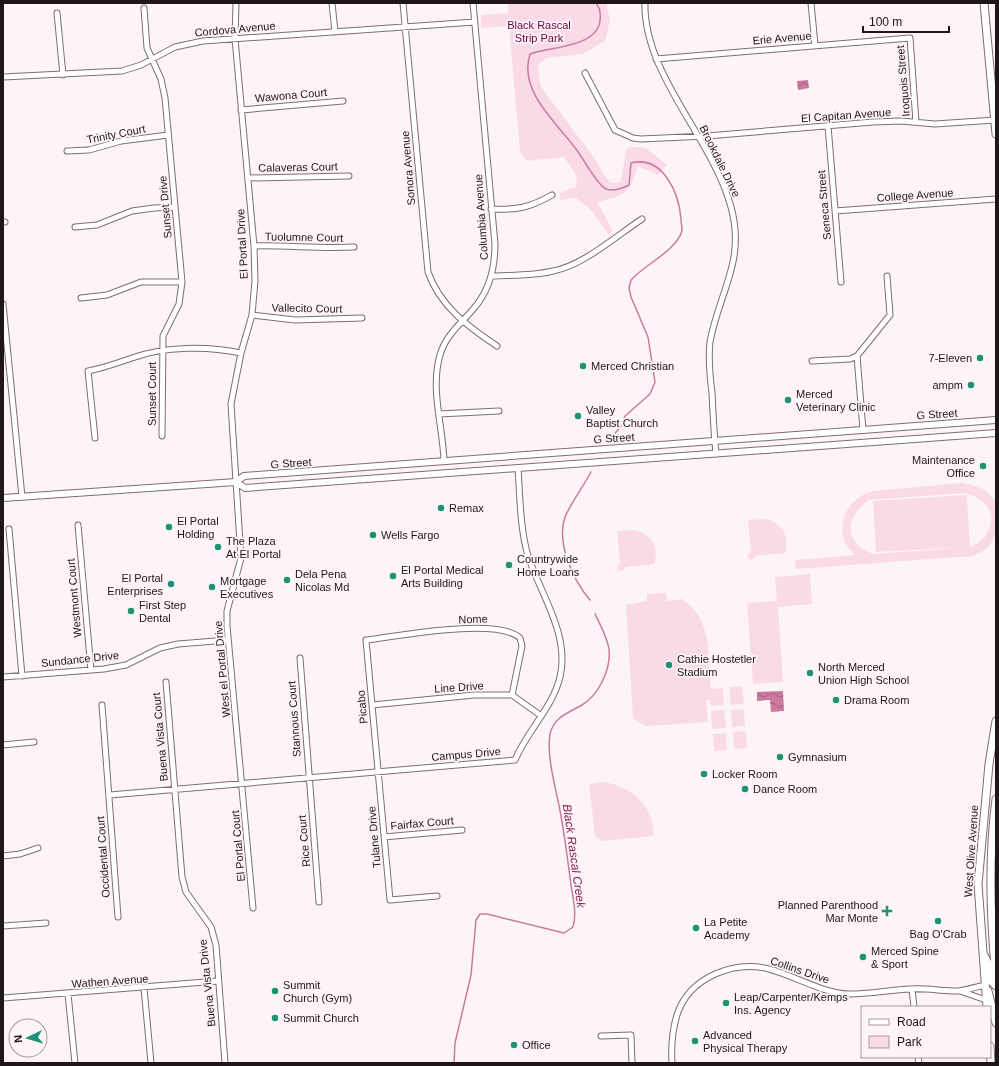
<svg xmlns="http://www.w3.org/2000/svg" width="999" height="1066" font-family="Arial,sans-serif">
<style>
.green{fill:#fadae7;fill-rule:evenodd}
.water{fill:url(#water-waves)}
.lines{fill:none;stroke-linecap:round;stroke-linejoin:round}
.stream{stroke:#cc79a0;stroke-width:1.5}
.minor-casing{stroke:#806c74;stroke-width:7}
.tertiary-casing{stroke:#806c74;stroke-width:8}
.secondary-casing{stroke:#806c74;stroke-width:9}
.minor{stroke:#fff;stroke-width:5}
.tertiary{stroke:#fff;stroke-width:6}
.secondary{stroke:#fff;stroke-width:7}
.poi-dot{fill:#1d9275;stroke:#fdf4f8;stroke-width:1.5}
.labels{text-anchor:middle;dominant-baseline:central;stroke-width:3.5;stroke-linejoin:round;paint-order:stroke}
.park-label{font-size:11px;fill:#6c0343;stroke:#fdf4f8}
.street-label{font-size:11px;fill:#1e1619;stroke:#fdf4f8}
.poi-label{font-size:11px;fill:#1e1619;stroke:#fdf4f8;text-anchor:start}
.water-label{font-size:12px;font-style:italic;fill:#842157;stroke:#fdf4f8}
</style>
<defs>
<pattern id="water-waves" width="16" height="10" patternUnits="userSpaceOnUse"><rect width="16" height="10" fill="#cc79a0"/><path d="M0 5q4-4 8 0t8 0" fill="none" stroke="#a56282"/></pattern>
</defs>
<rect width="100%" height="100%" fill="#fdf4f8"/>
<path class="green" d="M508,3H606L610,20L605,41L583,54L546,58L539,64L538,68L541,87L595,159L604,175L611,183H617L621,181L626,150L629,147L646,148L667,165L658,175L637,166C633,192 622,197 597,202L613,231L608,234L591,210L576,198L560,200V193L576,187C580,175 570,167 564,157L527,161L520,152L509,26L481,28V15L508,13Z
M962,483C976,485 990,490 996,503C996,529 999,547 972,556L796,569L795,560L855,555C853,552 849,549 847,546C834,523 849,497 873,491ZM966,493C998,502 999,533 971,547L873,554C844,543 844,517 869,500Z
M967,495L970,547L876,552L873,501Z
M766,519C783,524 790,537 785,553L755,556L754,559L750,560L747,556L751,552L748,520Z
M635,530C652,535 660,548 654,564L625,567L623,570L619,571L617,567L620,563L617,531Z
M810,574L812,604L778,607L783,682L753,684L747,603L777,601L775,577Z
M666,593L667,601L682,599C713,619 708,656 711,689L723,688L724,705L711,706L710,699L706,700L708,722L646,726L633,718L626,605L647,601V594Z
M742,686L744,704L731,705L729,687Z
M744,709L745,726L732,727L731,710Z
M724,710L726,728L712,729L711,711Z
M746,731L747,748L734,749L733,732Z
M726,733L727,750L714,751L713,734Z
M602,782C631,785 654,806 654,836L602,841L595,836L589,784Z"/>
<path class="water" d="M808,80L809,88L798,90L797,81Z
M783,691L784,711L771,712L770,700L757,701V692Z"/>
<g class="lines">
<path class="stream" d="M596,3C600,8 601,14 600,21C597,47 550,47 530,54C518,91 557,123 576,149C584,160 594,179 603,187C610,193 621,189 629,185L631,163C663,155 679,193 681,219C681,222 682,228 682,231C676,251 644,265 631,280L629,288L631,297L648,337L655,382L650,394L625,416L623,424L611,438
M590,600C573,580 556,543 565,517C572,501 583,487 591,472
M454,1063L455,1043L471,975L476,920L480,914H487L564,933L573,927C577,914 573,898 571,885C568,862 565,838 561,816C557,792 546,757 550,734C554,717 568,713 582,705C592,699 597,692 602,682C616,654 608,640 595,614"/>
<defs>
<path id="minor" d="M236,3L235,39L254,246L255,281L252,315L241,353L231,404L241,558L227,611V626L253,908
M332,3L335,32
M403,3L428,272C440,306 467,326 497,346
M645,3C643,74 713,139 731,207C746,261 719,292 710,342C708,359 710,377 712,393C713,414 714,434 716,454
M811,3L815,45
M144,8L147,48L161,79L165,98L182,282L179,304L163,336L162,436
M57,13L63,75
M656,59L910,38L916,122
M585,73L615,130L633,138L641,139L707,136L873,122L901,121L935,124L995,120
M3,77L122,71L141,65L175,47L203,41L475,22
M241,110L343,101
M828,126L841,282
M67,151L89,150L121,141L168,135
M248,178L349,176
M491,209C517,210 529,208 552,195
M835,211L996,199
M3,222H5
M75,227L97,225L132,211L154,208L175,207
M254,246C287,245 320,249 354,247
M492,276C512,275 533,276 553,271C584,265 616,236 642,219
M81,298L107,295L141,282H182
M3,304L22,497
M252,315L295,320L362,318
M857,356L863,430
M812,361L850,359L857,356L890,315L887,276
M439,414L499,411
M95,438L88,371C104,368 117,363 132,358C165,346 208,346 241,353
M444,461C443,427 430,389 440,355C446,334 462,323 475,307C490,289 495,267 495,244L473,3
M78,525L91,670
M9,529L22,676
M300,658L319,902
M3,677L104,669L126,665L160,648L178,644L228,640
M166,682L182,877L186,892L211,927L216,945L225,1063
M102,705L118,917
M372,705L474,695H512L540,715
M3,745L34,742
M110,795L515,760C527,731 553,707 560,677C570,635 541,595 528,556C520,528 520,497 518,468
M384,837L462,830
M3,856L20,854L38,848
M437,896L390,900L366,640C398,636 498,617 520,638L522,646L512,695
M3,926L46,923
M144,988L151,1063
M912,989L914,1007
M960,991L986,1000
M68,994L75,1063
M3,998L218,981
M601,1036L631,1035L632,1063
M918,1057L919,1063
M672,1063C671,1046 672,1029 678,1012C691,977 734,960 769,969C796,976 821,993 849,994C869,994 890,990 910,989C926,988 942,991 958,991C967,990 976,987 985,985"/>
<path id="tertiary" d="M236,482L245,488L996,433
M3,498L236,482L244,476L996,420"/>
<path id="secondary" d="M984,3L996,134
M996,799C988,859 990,917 996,977
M984,955L988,963L990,980L996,986
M988,991L996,1023
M987,1007L978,884L989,764L996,721
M990,1046L991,1063"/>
</defs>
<use href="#minor" class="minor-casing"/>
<use href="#tertiary" class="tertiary-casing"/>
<use href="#secondary" class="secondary-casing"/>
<use href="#minor" class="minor"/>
<use href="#tertiary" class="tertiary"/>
<use href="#secondary" class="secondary"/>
</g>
<g class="poi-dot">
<circle cx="980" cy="358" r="4"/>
<circle cx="583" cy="366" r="4"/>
<circle cx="971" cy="385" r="4"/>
<circle cx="788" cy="400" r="4"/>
<circle cx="578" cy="416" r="4"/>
<circle cx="983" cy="466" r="4"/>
<circle cx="441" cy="508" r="4"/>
<circle cx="169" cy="527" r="4"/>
<circle cx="373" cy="535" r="4"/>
<circle cx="218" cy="547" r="4"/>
<circle cx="509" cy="565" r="4"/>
<circle cx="393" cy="576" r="4"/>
<circle cx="287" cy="580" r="4"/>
<circle cx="171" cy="584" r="4"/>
<circle cx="212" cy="587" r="4"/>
<circle cx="131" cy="611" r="4"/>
<circle cx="669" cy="665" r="4"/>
<circle cx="810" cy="673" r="4"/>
<circle cx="836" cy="700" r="4"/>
<circle cx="780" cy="757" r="4"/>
<circle cx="704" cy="774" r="4"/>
<circle cx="745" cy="789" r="4"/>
<path d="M885 905h4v4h4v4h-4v4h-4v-4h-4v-4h4z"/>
<circle cx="938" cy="921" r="4"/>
<circle cx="696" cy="928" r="4"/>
<circle cx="863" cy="957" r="4"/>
<circle cx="275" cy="991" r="4"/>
<circle cx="726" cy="1003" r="4"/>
<circle cx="275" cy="1018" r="4"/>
<circle cx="695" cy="1041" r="4"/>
<circle cx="514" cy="1045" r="4"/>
</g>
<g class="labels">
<g class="park-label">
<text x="539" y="25">Black Rascal<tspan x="539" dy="13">Strip Park</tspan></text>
</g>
<g class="street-label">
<text transform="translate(235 29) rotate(-5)">Cordova Avenue</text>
<text transform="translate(782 38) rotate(-5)">Erie Avenue</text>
<text transform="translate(903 81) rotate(-95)">Iroquois Street</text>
<text transform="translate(291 95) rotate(-5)">Wawona Court</text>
<text transform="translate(846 115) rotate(-4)">El Capitan Avenue</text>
<text transform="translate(116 134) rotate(-11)">Trinity Court</text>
<text transform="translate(720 161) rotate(64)">Brookdale Drive</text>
<text transform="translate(298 167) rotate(-1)">Calaveras Court</text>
<text transform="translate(408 168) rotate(-95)">Sonora Avenue</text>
<text transform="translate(915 195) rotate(-4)">College Avenue</text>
<text transform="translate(824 205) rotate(-95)">Seneca Street</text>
<text transform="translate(165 207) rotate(-95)">Sunset Drive</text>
<text transform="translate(481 217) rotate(-94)">Columbia Avenue</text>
<text transform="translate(304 237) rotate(1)">Tuolumne Court</text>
<text transform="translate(242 244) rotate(-93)">El Portal Drive</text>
<text transform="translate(307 308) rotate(1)">Vallecito Court</text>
<text transform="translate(152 394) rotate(-90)">Sunset Court</text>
<text transform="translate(937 414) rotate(-4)">G Street</text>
<text transform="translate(614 438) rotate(-4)">G Street</text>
<text transform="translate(291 463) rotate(-4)">G Street</text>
<text transform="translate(74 598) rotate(-95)">Westmont Court</text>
<text transform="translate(473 619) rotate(-2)">Nome</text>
<text transform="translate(80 659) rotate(-6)">Sundance Drive</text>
<text transform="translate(222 669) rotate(-95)">West el Portal Drive</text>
<text transform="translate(459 687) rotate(-4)">Line Drive</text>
<text transform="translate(362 707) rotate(-95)">Picabo</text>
<text transform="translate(294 719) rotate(-94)">Stannous Court</text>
<text transform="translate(160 737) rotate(-95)">Buena Vista Court</text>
<text transform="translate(466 754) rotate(-5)">Campus Drive</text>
<text transform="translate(422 823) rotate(-5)">Fairfax Court</text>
<text transform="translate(374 837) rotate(-95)">Tulane Drive</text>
<text transform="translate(304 841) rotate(-95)">Rice Court</text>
<text transform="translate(238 846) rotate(-95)">El Portal Court</text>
<text transform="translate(971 851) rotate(-86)">West Olive Avenue</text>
<text transform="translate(103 857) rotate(-94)">Occidental Court</text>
<text transform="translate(800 970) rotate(19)">Collins Drive</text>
<text transform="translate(110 981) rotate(-4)">Wathen Avenue</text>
<text transform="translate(207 983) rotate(-96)">Buena Vista Drive</text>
</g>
<g class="poi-label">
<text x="972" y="358" text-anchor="end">7-Eleven</text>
<text x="591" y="366">Merced Christian</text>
<text x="963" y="385" text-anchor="end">ampm</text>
<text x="796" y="394">Merced<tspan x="796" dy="13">Veterinary Clinic</tspan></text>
<text x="586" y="410">Valley<tspan x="586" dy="13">Baptist Church</tspan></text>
<text x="975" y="460" text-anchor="end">Maintenance<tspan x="975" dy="13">Office</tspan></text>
<text x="449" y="508">Remax</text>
<text x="177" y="521">El Portal<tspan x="177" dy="13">Holding</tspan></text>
<text x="381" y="535">Wells Fargo</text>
<text x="226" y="541">The Plaza<tspan x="226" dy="13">At El Portal</tspan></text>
<text x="517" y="559">Countrywide<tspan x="517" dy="13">Home Loans</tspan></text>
<text x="401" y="570">El Portal Medical<tspan x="401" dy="13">Arts Building</tspan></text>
<text x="295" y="574">Dela Pena<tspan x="295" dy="13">Nicolas Md</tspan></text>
<text x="163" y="578" text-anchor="end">El Portal<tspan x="163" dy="13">Enterprises</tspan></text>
<text x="220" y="581">Mortgage<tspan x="220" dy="13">Executives</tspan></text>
<text x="139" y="605">First Step<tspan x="139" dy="13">Dental</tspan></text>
<text x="677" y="659">Cathie Hostetler<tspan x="677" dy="13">Stadium</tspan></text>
<text x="818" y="667">North Merced<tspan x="818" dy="13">Union High School</tspan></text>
<text x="844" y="700">Drama Room</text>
<text x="788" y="757">Gymnasium</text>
<text x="712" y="774">Locker Room</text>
<text x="753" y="789">Dance Room</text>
<text x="878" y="905" text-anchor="end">Planned Parenthood<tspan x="878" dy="13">Mar Monte</tspan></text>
<text x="704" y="922">La Petite<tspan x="704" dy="13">Academy</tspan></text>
<text x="938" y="934" text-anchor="middle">Bag O'Crab</text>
<text x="871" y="951">Merced Spine<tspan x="871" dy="13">&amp; Sport</tspan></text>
<text x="283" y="985">Summit<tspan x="283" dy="13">Church (Gym)</tspan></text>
<text x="734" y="997">Leap/Carpenter/Kemps<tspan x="734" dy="13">Ins. Agency</tspan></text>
<text x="283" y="1018">Summit Church</text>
<text x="703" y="1035">Advanced<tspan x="703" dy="13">Physical Therapy</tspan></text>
<text x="522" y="1045">Office</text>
</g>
<g class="water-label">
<text transform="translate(574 856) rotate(82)">Black Rascal Creek</text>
</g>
</g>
<rect width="999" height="1066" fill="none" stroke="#1e1619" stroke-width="8"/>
<rect x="861" y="1006" width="130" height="52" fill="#fdf4f8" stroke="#a49b9f"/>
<rect x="869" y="1019" width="20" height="6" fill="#ffffff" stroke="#a49b9f"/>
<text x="897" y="1026" font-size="12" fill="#1e1619">Road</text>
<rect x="869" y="1036" width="20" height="12" fill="#fadae7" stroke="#a49b9f"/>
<text x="897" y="1046" font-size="12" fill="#1e1619">Park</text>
<g transform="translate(28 1038) rotate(265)"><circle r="19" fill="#fdf4f8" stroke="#a49b9f"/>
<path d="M0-3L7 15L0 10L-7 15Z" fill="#1d9275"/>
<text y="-6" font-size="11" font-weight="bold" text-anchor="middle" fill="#1e1619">N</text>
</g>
<path d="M863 26v6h86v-6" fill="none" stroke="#1e1619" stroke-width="2"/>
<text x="869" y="26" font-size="12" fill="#1e1619" stroke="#fdf4f8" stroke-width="3" paint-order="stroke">100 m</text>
</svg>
